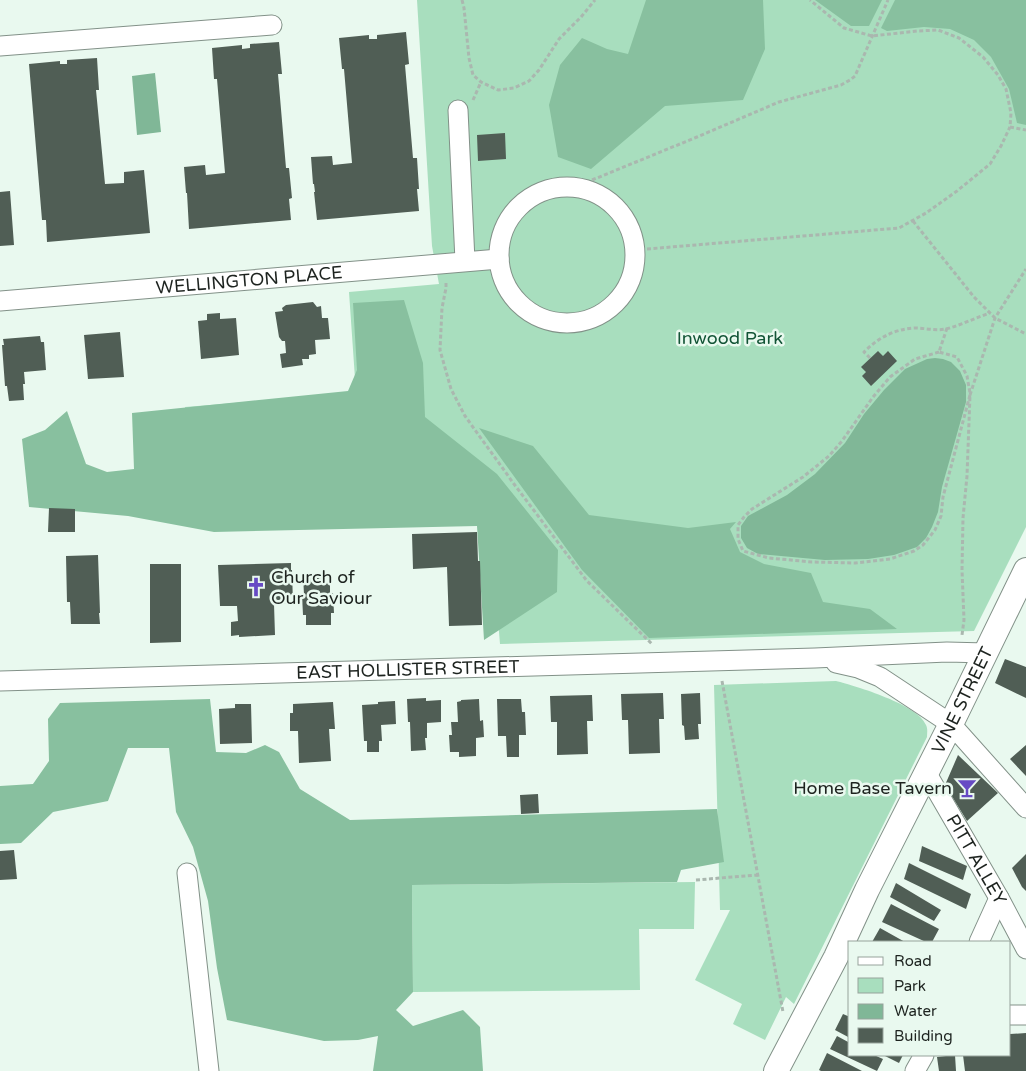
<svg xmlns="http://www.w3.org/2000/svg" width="1026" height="1071" font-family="'Varela Round',sans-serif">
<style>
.green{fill:#a8debe}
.forest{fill:#88c09f}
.water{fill:#80b797}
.building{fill:#505e55}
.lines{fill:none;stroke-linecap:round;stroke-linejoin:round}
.minor-casing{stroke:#829188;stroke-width:21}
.major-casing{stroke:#829188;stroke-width:26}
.path{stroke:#aab7af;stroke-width:3;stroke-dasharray:4 2.5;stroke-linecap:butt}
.minor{stroke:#fff;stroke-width:19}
.major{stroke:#fff;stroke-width:24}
.labels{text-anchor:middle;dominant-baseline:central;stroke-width:5;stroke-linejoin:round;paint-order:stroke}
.street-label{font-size:18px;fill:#1d231f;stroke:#e9f9ef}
.park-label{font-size:18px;fill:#125436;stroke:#e9f9ef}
.poi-label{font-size:18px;fill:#1d231f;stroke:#e9f9ef;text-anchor:start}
</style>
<rect width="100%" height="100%" fill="#e9f9ef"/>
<path class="green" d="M417,0H1026V527L974,631L500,644L489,511L193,497L185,407L356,393L349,292L439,284L432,246Z
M836,681C856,686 919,705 926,725C928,729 927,733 927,737L794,1004L786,997L765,1040L733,1024L742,1004L695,980L730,910H720L714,685Z
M695,882L694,929H639L640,990L413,992L412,885Z"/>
<path class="forest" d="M646,0H763L765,49L743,100L665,106L591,169L558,157L549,105L560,65L582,38L607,49L628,54Z
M815,0H882L869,26H851Z
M895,0H1026V125L1017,123L1009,89L991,57L974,40L950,29L924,27L887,31L881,28Z
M404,300L423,363L425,417L497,474L558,550L557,592L484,640L477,526L214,532L128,516L29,507L22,439L45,430L67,411L86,464L107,472L134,469L132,413L348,391L357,370L353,303Z
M479,428L533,446L589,515L688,528L736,522L730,529L740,552L764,564L811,573L823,602L870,609L897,629L649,638L582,570Z
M210,699L216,752L246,753L265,745L279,752L300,789L350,820L717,809L724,862L681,870L677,882L412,885L413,992L396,1010L413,1026L463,1010L480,1027L483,1071H373L378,1036L358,1040L324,1041L227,1020L217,968L208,901L193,847L176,812L169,748H128L108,801L53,812L21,843L0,844V786L33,784L49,761L48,719L60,703Z"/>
<path class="water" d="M155,73L161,132L137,135L132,76Z
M935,358L943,359L951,362L960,371L966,385V402L942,487L938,512L932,527L926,538L917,547L894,555L868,559L825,560L781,556L758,554L747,548L741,538V526L748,516L787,495L815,474L845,443L864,414L884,390L905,369L927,359Z"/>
<path class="building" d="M406,32L409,64L405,65L413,158H417L419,189H417L419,211L317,220L314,192H315L314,184H313L311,157L332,156L333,165L352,163L344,69H342L339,38L369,35V39H377V35Z
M279,42L282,74H278L286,168H289L292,198L289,199L291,220L189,229L187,193H186L184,167L205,165L206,175L225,173L217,79H214L212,48L242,45V49L250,48V44Z
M97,58L99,90H96L105,184L124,183V172L144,170L150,233L47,242L46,220H42L29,64L60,61V64H67V60Z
M505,133L506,159L478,161L477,135Z
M10,191L14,245L0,246V192Z
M313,302L317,307L321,306L322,318H328L330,339L315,340L316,354L309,355V359H302L303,365L282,368L280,354L286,353L285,341H282L279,337L275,312L283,311L282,308L286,305Z
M220,313V319L236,318L239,355L201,359L198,321L207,320V314Z
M120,332L124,377L88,379L84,335Z
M40,336L41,342H44L46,370L24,372L25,384H23L24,400L9,401L7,386H5L2,345H4L3,339Z
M878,351L883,356L888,351L897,361L871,386L862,376L866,372L861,367Z
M49,508L75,509V532H48Z
M477,532L478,561H480L482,625L449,626L447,567L413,569L412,534Z
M98,555L100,613H99L100,624H71L70,602H67L66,556Z
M291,563V570H292L293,604H274L275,635L239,637V635L231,636V622L238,621L237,606H220L218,565Z
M150,564H181V642L150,643Z
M330,573V593H333L334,613H331V625H306V615H303L302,595H304L303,574Z
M1005,659L1026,667V698L995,683Z
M663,693L664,719H659L660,753L629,754L628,720H622L621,694Z
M700,693L701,724H698L699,739L685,740L684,726L682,725L681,694Z
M592,695L593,721H587L588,754L557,755V722H551L550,696Z
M426,698V701L441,700V722L427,723V738H425L426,750L411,751L410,722H408L407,699Z
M479,699L480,721L483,720L484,737L476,738V756L459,757V752H450L449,735H452L451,722H458L457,702L461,701V700Z
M497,699H521L522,712H525L526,735H519V757H507L506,736H498Z
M395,701L396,724L381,725L382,741H379V752H367V741H364L362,705L378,704V702Z
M333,702L335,729H329L331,761L299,763L298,731H290V713H293V704Z
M235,704H251L252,743L220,744L219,709L235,708Z
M1026,745V776L1010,759Z
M958,755L998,793L967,821L945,785Z
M538,794L539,813L521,814L520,795Z
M922,846L967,866L963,880L919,861Z
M14,850L17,879L0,880V851Z
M1026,854V891L1022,887L1012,868Z
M909,863L971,894L966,909L904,879Z
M896,883L941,910L934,921L890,897Z
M891,904L939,929L932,942H926L882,922Z
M880,928L905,942H872Z
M843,1014L850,1017V1038L835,1030Z
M1026,1033V1071H965L963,1055H1010V1034Z
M837,1036L850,1043V1055H874L883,1059L877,1071L830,1049Z
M827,1053L862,1071H821L819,1070Z
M883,1055H903L899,1063Z
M955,1055L956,1071H939L937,1057Z"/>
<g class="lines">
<defs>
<g id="minor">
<path d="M0,46L272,25"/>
<path d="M458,110L465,261"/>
<circle cx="567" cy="255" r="68"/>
<path id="s1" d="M0,301L499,259"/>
<path d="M836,663L858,668L880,677L951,724L1026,808"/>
<path id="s2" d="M0,681L815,658L947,652L986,653"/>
<path id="s3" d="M926,772L999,898L1026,949"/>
<path d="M187,873L209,1071"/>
<path d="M979,942L999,898"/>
<path d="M1010,1015H1026"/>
<path d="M915,1071L924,1055"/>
</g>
<g id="major">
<path id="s4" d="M776,1071L836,957L867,890L951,724L1026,570"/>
</g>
</defs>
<use href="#minor" class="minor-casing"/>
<use href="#major" class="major-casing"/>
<path class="path" d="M462,0L464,8L469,58L473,75L481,82L498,90L514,88L529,81L539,70L559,39L581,17L595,0
M473,100L481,82
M1010,127L1026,130
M592,180L697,137L779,102L841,85L850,80L855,76L888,0
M913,221L974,297L995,318L1026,334
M647,249L899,228L926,213L957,191L990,164L1001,146L1010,127L1011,113L1006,89L998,75L983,57L959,38L938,30L917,31L872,36L844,28L810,0
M446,283V288L442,308L440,350L451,389L465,416L514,484L587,581L652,644
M947,328L939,352L957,357L967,376L970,393
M939,352L915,359L890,377L873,397L842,441L829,456L803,477L752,509L744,517L738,525V539L743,551L769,558L812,562L855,563L890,559L914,551L923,545L935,530L941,516L943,497L970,395L967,476L963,518L962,570L964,620L962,635
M870,358L864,352C878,338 894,329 915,328C925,328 935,331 946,329C961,325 975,318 990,313
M970,395L995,318L1026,269
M722,681L783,1012
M696,880L757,875"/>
<use href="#minor" class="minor"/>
<use href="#major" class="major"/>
</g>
<defs>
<symbol id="church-bare" viewBox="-9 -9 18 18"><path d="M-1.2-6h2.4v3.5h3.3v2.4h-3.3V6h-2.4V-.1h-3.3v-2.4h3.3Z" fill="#674bc4" stroke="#e9f9ef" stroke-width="2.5" paint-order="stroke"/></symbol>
<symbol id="bar-bare" viewBox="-9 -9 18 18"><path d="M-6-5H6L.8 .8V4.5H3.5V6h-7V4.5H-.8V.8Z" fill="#674bc4" stroke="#e9f9ef" stroke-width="2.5" paint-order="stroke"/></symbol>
</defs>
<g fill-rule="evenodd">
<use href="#church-bare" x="242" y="573" width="28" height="28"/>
<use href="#bar-bare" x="953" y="774" width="28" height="28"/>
</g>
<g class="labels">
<g class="street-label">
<text stroke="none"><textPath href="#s1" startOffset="250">WELLINGTON PLACE</textPath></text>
<text stroke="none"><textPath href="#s2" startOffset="408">EAST HOLLISTER STREET</textPath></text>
<text stroke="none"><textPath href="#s4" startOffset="415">VINE STREET</textPath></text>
<text stroke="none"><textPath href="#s3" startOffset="101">PITT ALLEY</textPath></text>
</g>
<g class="park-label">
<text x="730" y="338">Inwood Park</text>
</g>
<g class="poi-label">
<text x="271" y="577">Church of<tspan x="271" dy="21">Our Saviour</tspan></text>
<text x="952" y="788" text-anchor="end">Home Base Tavern</text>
</g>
</g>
<rect x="848" y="941" width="162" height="115" fill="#e9f9ef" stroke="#97a39c"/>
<rect x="858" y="957" width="25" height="8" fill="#ffffff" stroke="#97a39c"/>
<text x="894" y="966" font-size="15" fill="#1d231f">Road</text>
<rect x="858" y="978" width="25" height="15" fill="#a8debe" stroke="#97a39c"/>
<text x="894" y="991" font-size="15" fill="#1d231f">Park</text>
<rect x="858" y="1004" width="25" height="15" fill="#80b797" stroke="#97a39c"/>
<text x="894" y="1016" font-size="15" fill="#1d231f">Water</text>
<rect x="858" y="1028" width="25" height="15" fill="#505e55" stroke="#97a39c"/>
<text x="894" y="1041" font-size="15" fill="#1d231f">Building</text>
</svg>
